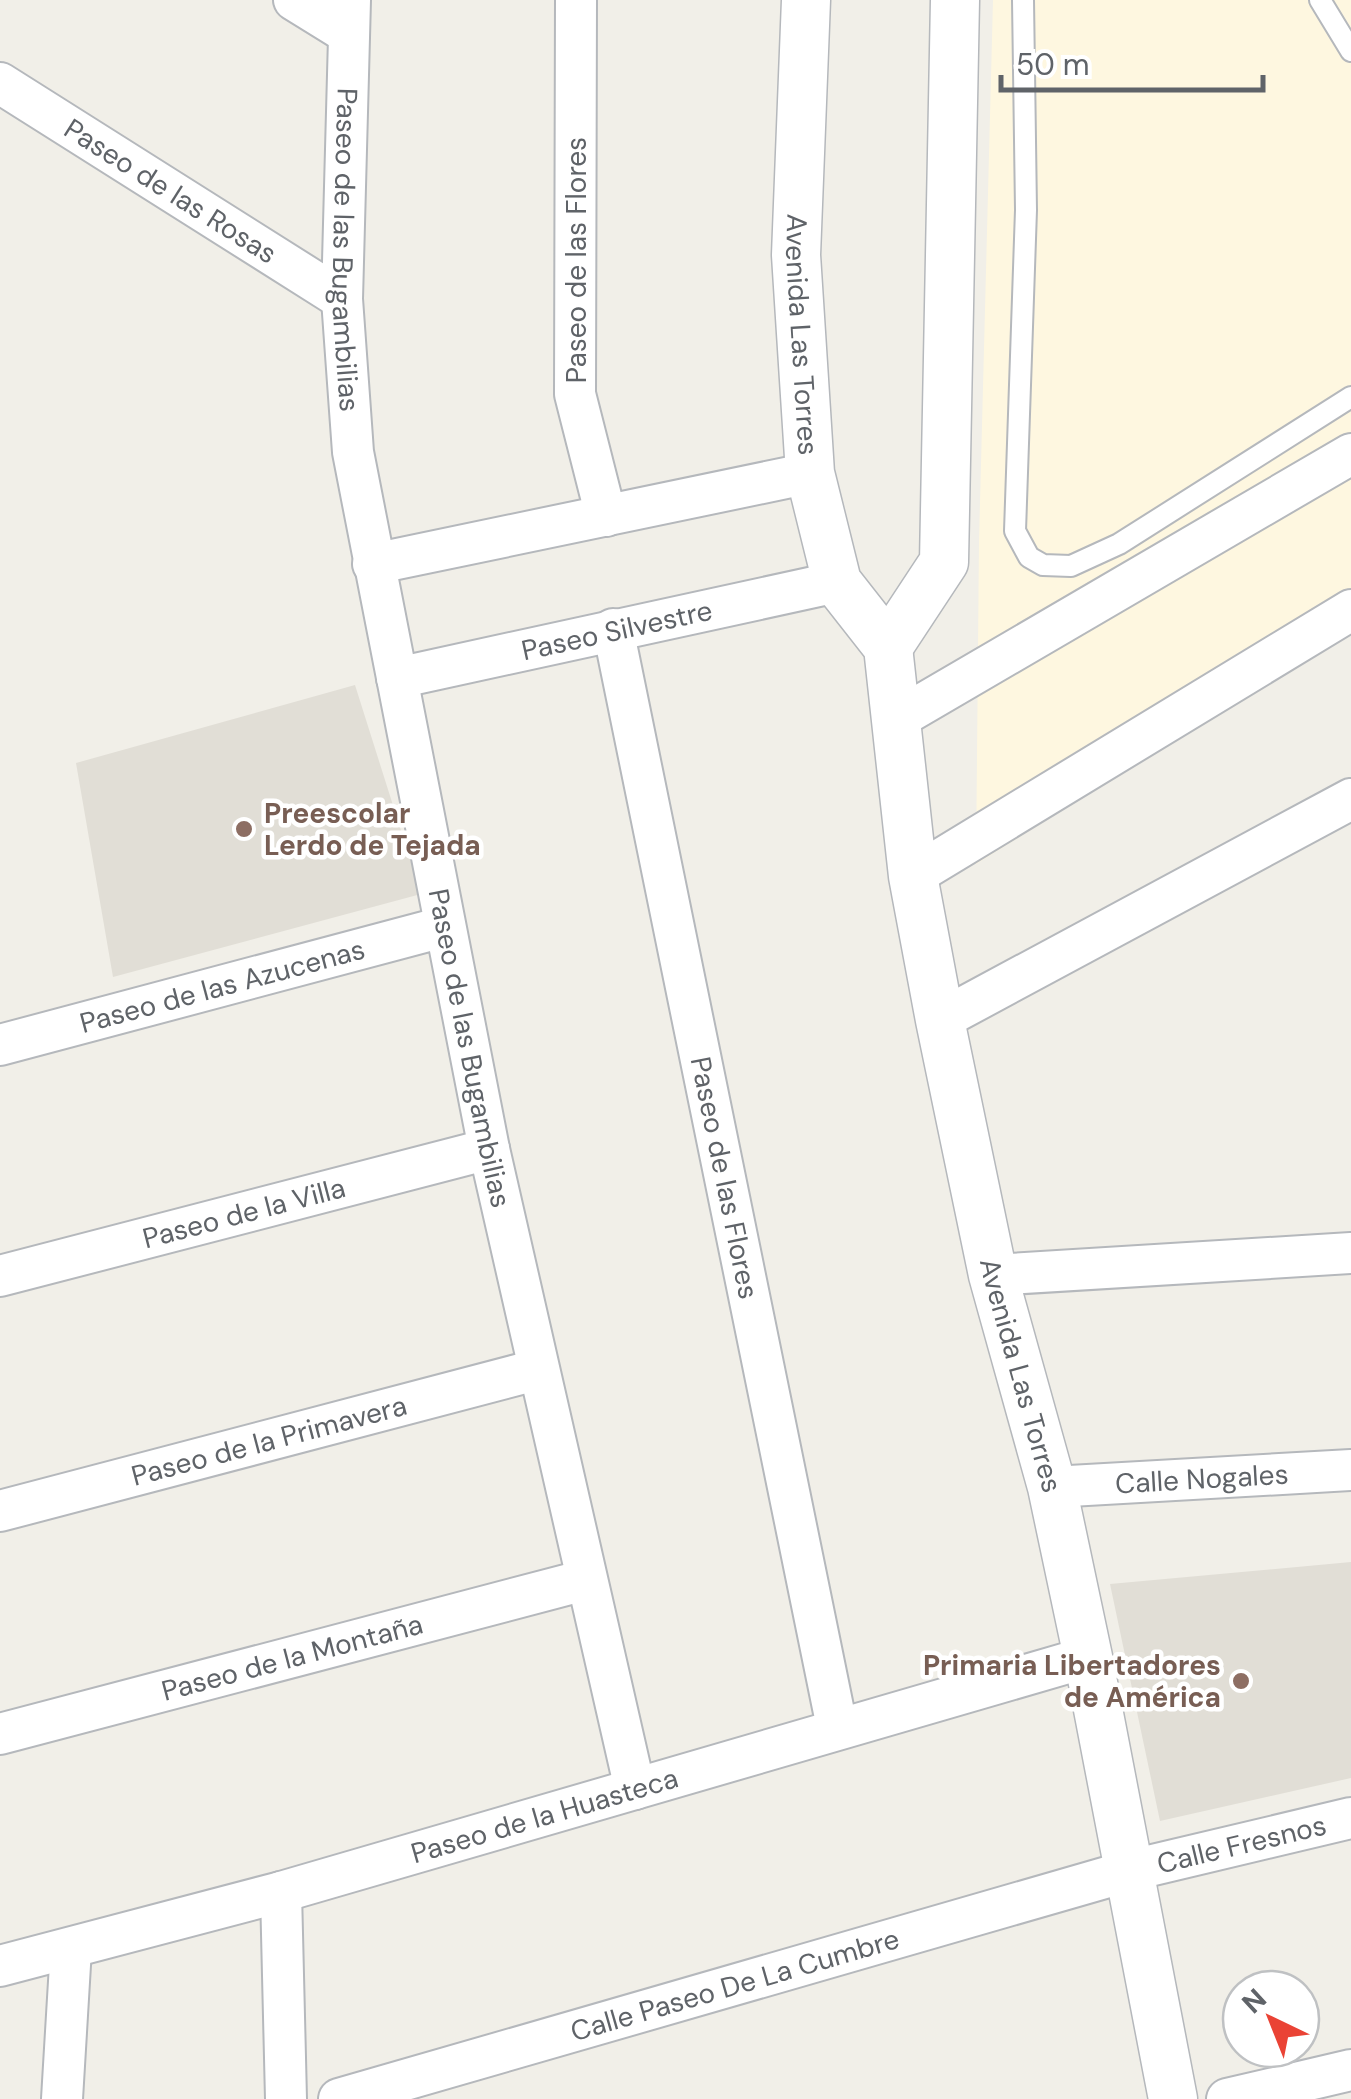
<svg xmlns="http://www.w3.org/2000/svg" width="1351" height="2099" font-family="'DM Sans',sans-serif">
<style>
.commercial{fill:#fef7e0}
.education{fill:#e1ded6}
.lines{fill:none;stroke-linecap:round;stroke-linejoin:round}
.service-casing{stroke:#b5b8bc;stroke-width:24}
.minor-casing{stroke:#b5b8bc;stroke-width:44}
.tertiary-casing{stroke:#b5b8bc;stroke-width:51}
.service{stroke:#fff;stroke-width:20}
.minor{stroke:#fff;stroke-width:40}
.tertiary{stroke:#fff;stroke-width:48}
.education-dot{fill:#8d6e63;stroke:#fff;stroke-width:4}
.labels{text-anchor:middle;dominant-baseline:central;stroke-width:9;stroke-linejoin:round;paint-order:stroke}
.street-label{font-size:28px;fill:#5f6368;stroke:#fff}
.education-label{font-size:28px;font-weight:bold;fill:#785e54;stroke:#fff;text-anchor:start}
</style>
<rect width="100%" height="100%" fill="#f1efe8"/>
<path class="commercial" d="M993,0H1351V631L976,864L979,542Z"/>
<path class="education" d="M355,685L421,894L113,977L76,763Z
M1351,1562V1778L1160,1821L1110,1584Z"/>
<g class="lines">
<defs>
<path id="service" d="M1023,0L1026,210L1015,531L1029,557L1043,565L1071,566L1119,544L1351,397
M1320,0L1351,51"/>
<g id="minor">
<path d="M294,0L349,34"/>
<path id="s1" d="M350,0L342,299L353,452L489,1149L635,1789"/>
<path d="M576,0L575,394L606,516"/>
<path id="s2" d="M0,83L342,299"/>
<path d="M373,564L810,473"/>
<path id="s3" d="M613,629L837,1727"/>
<path id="s4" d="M397,678L837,582"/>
<path d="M897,719L1351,454"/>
<path d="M913,876L1351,610"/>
<path d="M940,1020L1351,799"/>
<path id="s5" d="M0,1045L443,927"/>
<path d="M993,1275L1351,1253"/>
<path id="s6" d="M0,1276L489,1149"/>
<path id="s7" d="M1052,1487L1351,1470"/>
<path id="s8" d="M0,1511L536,1370"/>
<path id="s9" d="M0,1734L585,1580"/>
<path d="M281,1892L286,2099"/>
<path id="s10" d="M0,1966L281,1892L1088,1657"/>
<path d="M62,2099L71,1948"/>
<path id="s11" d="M339,2099L1132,1870L1351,1818"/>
<path d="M1227,2099L1351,2070"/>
</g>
<g id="tertiary">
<path id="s12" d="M806,0L796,255L810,473L837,582L888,647L913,876L940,1020L993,1275L1052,1487L1088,1657L1173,2099"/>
<path d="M888,647L944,562L955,0"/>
</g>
</defs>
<use href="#service" class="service-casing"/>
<use href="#minor" class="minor-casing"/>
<use href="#tertiary" class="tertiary-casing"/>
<use href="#service" class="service"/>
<use href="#minor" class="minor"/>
<use href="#tertiary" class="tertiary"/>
</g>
<g class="education-dot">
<circle cx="244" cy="829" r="10"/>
<circle cx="1241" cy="1681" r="10"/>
</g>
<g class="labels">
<g class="street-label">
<text stroke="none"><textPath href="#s2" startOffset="202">Paseo de las Rosas</textPath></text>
<text stroke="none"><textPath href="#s1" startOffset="250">Paseo de las Bugambilias</textPath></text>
<text transform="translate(576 260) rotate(-90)">Paseo de las Flores</text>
<text stroke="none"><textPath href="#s12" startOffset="335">Avenida Las Torres</textPath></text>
<text stroke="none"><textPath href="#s4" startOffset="225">Paseo Silvestre</textPath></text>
<text stroke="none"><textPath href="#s5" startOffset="230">Paseo de las Azucenas</textPath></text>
<text stroke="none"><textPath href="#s1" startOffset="1060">Paseo de las Bugambilias</textPath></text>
<text stroke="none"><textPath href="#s3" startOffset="560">Paseo de las Flores</textPath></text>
<text stroke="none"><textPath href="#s6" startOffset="252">Paseo de la Villa</textPath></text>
<text stroke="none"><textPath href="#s12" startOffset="1410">Avenida Las Torres</textPath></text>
<text stroke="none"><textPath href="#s8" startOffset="278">Paseo de la Primavera</textPath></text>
<text stroke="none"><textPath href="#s7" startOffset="150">Calle Nogales</textPath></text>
<text stroke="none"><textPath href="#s9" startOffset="302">Paseo de la Montaña</textPath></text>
<text stroke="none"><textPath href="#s10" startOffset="565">Paseo de la Huasteca</textPath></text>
<text stroke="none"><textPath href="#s11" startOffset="938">Calle Fresnos</textPath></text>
<text stroke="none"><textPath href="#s11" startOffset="412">Calle Paseo De La Cumbre</textPath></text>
</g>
<g class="education-label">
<text x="264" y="813">Preescolar<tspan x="264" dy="32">Lerdo de Tejada</tspan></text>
<text x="1221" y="1665" text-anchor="end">Primaria Libertadores<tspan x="1221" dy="32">de América</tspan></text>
</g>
</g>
<g transform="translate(1271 2019) rotate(317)"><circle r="48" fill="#ffffff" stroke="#bfc1c3" stroke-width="2.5"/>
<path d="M0-8L18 38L0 25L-18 38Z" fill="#ea4335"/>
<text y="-15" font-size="28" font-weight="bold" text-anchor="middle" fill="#5f6368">N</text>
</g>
<path d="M1001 75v15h262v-15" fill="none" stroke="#5f6368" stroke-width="5"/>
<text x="1016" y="75" font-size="30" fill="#5f6368" stroke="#ffffff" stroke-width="8" paint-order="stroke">50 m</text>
</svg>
